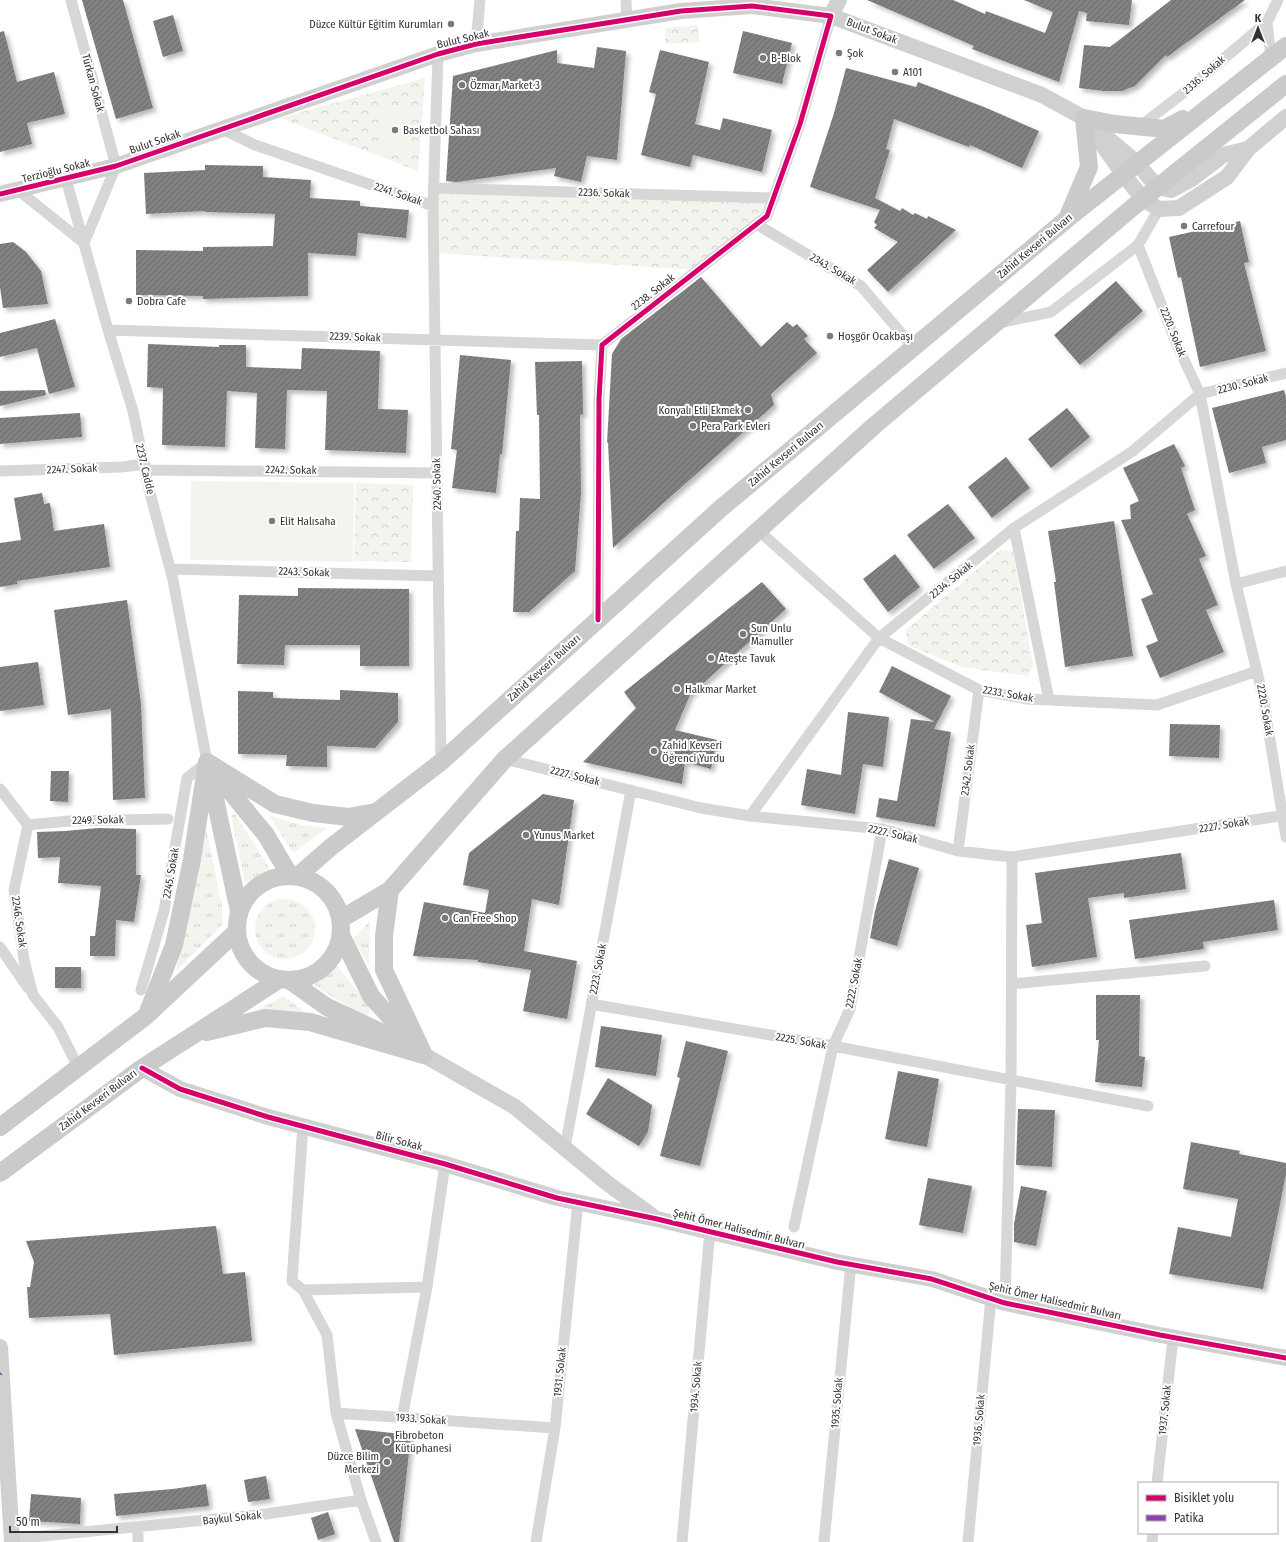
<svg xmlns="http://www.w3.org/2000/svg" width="1286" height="1542" font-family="'Fira Sans Condensed',sans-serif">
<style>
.grass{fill:url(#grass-tufts)}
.park{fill:url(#park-crowns)}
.garden{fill:#f1f5ed}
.building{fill:url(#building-hatch);filter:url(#shadow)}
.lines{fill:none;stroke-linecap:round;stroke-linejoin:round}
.street{stroke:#d7d7d7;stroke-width:11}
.secondary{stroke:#d0d0d0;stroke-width:16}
.primary{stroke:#cacaca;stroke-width:18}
.quiet{stroke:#8e44ad;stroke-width:4;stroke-dasharray:8 4;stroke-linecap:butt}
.cycleway-casing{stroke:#fff;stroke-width:8}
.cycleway{stroke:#d6006c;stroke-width:5}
.poi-dot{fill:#7a7a7a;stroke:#fff;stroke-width:1.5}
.labels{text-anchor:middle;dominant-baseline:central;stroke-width:4;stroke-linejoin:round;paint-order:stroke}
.poi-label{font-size:11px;fill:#333;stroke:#fff;text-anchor:start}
.street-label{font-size:11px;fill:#333;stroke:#fff}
</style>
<defs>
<pattern id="grass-tufts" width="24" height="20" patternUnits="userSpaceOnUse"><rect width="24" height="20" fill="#f1f5ed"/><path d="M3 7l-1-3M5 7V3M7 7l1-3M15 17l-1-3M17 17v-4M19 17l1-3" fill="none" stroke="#cfd2cc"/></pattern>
<pattern id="park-crowns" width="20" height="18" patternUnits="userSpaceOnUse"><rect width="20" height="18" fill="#f1f5ed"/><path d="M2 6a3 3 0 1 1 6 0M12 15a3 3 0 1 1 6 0" fill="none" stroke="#cfd2cc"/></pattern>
<pattern id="building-hatch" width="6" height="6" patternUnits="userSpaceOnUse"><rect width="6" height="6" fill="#818181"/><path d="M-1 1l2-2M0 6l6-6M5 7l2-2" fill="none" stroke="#6a6a6a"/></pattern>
<filter id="shadow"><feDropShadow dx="3.5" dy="3.5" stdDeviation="2" flood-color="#0004"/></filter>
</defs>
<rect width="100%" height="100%" fill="#fff"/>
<path class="grass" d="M235,814L270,869L245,883L231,815Z
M269,815L301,825L327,828L293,853Z
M205,823L222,906V925L176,971Z
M255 929a30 30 0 1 1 60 0a30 30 0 1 1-60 0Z
M370,921L369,965L353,939Z
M337,966L370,1007L368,1015L363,1016L314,985Z
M283,996L305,1012L252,1013Z"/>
<path class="park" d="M698,25L699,42L665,44L666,28Z
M425,78L418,171L280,118Z
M434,188L774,198L767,216L697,270L434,253Z
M356,483L413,485L411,562L354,561Z
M1000,550L1013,551L1033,666L1028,676L962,667L908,645L906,630Z"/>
<path class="garden" d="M410,107L411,154L378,153L379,108Z
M191,481L354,483L353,562L190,560Z"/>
<path class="building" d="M82,0H123L153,108L116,119Z
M867,0H953L985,14L986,11L1045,33L1053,12L1024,0H1132L1129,25L1086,21L1087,13L1079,11L1059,82L972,49L974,46Z
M1171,0H1245L1167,57L1166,55L1135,86L1122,91H1104L1079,88L1084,45L1110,47Z
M173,15L183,51L163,57L153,21Z
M4,31L17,82L54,72L65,114L27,123L32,144L0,152V32Z
M743,31L792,43L782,84L733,73Z
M597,47L626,51L617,160L587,156L581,182L554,176L556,168L457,182L446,181L453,76L557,50V63L594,68Z
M660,50L709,62L695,124L720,130L723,118L772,130L762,172L693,155L690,167L641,155L656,94L649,92Z
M846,68L916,87L918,82L984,107L1039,131L1022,168L970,145L969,147L894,119L886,149L890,150L875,198L900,211L902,208L913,215L915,213L927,219L928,216L956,230L888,292L867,270L898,242L874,228L877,225L874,222L880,210L810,187L834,113Z
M205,165L263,166V177L311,180L310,198L360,201V206L409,210L406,238L358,233L356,256L308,253V296L203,299V296L136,295V250L203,251V247L273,246L275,214L205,212V211L146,214L144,173L205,170Z
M1240,221L1249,262L1244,263L1266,351L1200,367L1181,277L1178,278L1169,237Z
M13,242L26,252L41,271L48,304L3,308L0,287V244Z
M701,277L761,347L787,322L793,327L797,324L808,336L804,339L817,353L771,394L774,405L613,548L608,442L607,443L612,354L621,339Z
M1116,281L1143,311L1080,365L1054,335Z
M55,319L75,387L49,394L37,348L0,357V333Z
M148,344L219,347V345H246V367L301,369L302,348L380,351L378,409L408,410L406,453L325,450L327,391L287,390L285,449L255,448L257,393L227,391L225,447L162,445L163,388L147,387Z
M460,355L511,360L502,454H500L496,493L452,488L457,450L451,449Z
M582,361L583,414L580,415L581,493L575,571L529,612H513L516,531H519L520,498L540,499L539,415H537L535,362Z
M45,390L46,395L0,406V391Z
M1284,390L1286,397V440L1262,447L1266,463L1229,473L1212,408Z
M1067,408L1090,437L1051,468L1028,439Z
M80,413L82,437L0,444V418Z
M1174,444L1185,466L1181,468L1195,510L1187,514L1206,556L1199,559L1218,605L1206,610L1224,652L1160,678L1146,646L1158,641L1141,599L1153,594L1121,520L1131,519L1130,505L1139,501L1123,468Z
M1006,457L1030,488L992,518L968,487Z
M42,493L44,504L50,503L54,531L104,524L110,567L17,581V584L0,587V543L21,540L14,498Z
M948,504L975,538L934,569L907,535Z
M1114,521L1133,656L1065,667L1054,582H1056L1048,531Z
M895,554L920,587L888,612L863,579Z
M762,582L786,609L690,695L675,730L717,740L711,769L685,762L682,784L583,762L636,708L624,692Z
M298,588L409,589V666H360V645H285L284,665L237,664L239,595L298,596Z
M127,600L141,704L145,798L113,800L111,709L68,715L54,610Z
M38,662L44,705L0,711V667Z
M892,666L951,696L934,729L951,732L935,827L876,817L879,798L897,801L911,719L935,722L879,692Z
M340,690L398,693V722L375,748L327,746V767L286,766L287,755L238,754V691L273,692V698L340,700Z
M848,712L889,717L883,767L863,764L855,814L801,805L807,769L841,775Z
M1170,724L1220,725L1219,758L1169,756Z
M51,771H69L68,802L50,801Z
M543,794L574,800L559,905L532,899L524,951L577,961L567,1019L523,1011L531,970L478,962V960L413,956L424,902L485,913L489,890L463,885L469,853Z
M98,828L136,829V875H141L134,922L116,920L115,956H90V936H95L101,886L58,883L60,857L38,858L37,832L65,831Z
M1181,853L1186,889L1124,898V893L1088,898L1097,957L1032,967L1026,925L1042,923L1035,873Z
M889,859L919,868L897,946L870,938L875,911Z
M1274,900L1278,930L1203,942L1204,949L1135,959L1129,920Z
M55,967H81V988H55Z
M1096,995H1140L1139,1056L1145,1057L1142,1087L1095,1082L1099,1040H1096Z
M601,1026L662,1035L656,1076L595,1067Z
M686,1041L728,1051L700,1166L660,1156L680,1078L677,1077Z
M898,1071L939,1079L927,1147L885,1139Z
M608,1078L652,1105L648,1132L639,1146L586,1114Z
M1018,1109L1055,1110L1052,1167L1016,1165Z
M1191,1142L1240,1151L1239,1154L1286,1163V1174L1263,1289L1169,1274L1178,1227L1231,1237L1238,1199L1183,1189Z
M928,1178L972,1186L963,1233L919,1225Z
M1021,1186L1047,1191L1036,1246L1014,1242V1224Z
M216,1226L223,1274L245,1272L252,1341L114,1355L110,1314L29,1318L27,1287H30L34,1262L26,1241Z
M355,1429L411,1435L399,1542H394Z
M266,1476L270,1499L248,1502L244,1480Z
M206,1484L209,1506L116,1516L114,1494L173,1489Z
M31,1494L81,1498L80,1524L29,1521Z
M328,1512L335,1534L318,1540L311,1518Z"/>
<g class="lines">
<path class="street" d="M626,0L627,21
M1267,22L1271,58
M476,44L480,0
M1139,127L1182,94L1267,22L1278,0
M222,129L255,145L433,206L438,54
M66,179L108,330L133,411L150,493L173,580L207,762L187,778L164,911L141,990
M434,188L774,198
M18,190L84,243L116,166L71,0
M433,206L441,762
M756,224L861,286L913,347
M1138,245L1159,209
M998,323L1051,312L1138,245L1178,347L1200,394L1236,584L1286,571
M108,330L602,345
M146,470L437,473
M0,471L122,467L145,464
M1014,528L1049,700
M758,530L879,638L979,690L1027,699L1157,705L1257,671
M170,569L438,576
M1236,584L1263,697L1286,837
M598,620L599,399L602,345L767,216L800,124L831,16
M505,759L701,808L750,816L882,829L958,851L1012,857L1286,815
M0,789L28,825
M750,816L879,638L1014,528L1133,451L1200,394L1286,373
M28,825L14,890L24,960L33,995L58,1027L78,1067
M28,825L69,821L168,819
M958,851L979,690
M0,947L28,988
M1011,984L1205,966
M591,1004L833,1046L1148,1106
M303,1126L292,1281L303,1290L427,1287
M565,1148L631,790
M794,1227L833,1046L850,1009L882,829
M1005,1303L1011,1081L1012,857
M336,1413L555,1428
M402,1418L427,1287L445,1164
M1157,1483L1173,1338
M361,1500L376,1542
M138,1528V1542
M12,1539L266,1514L361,1500L336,1413L327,1335L303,1290
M536,1542L555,1428L578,1202
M682,1542L710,1231
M824,1542L851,1264
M968,1542L991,1298
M1152,1542L1153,1533"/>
<path class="secondary" d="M831,16L839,0
M1097,137L1123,174L1143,199L1159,209L1179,208L1227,177L1248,149L1286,117
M0,194L116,166L438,54L476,44L681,11L752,6L831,16L1042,95L1084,118L1137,163L1157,187L1171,190L1190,180L1223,155L1248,149
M424,1055L515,1107L607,1183L651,1215
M142,1068L180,1089L268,1117L445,1164L557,1198L657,1219L837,1262L932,1279L1005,1303L1160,1335L1286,1358
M0,1347L12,1542"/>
<path class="primary" d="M1069,214L1089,167L1084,118L1115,124L1164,129L1183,119
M207,762L275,804L313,813L348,817L375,812
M209,771L239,911
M216,774L266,835L289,874
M299,875L331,847L441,762L720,509L1067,219L1286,46
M237 928a52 52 0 1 1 104 0a52 52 0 1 1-104 0Z
M390,890L384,936V970L424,1055
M341,919L390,890L505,759L875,425L1133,207L1286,84
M341,935L371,996L410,1039
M289,980L327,1007L389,1036
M148,1012L174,945L192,859L207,762
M207,1032L265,1018L310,1022L424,1055
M0,1127L146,1016L236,932
M0,1173L142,1068L280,979"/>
<path class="quiet" d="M0,1374L1,1373"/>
<defs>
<path id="cycleway" d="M0,194L116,166L438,54L476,44L681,11L752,6L831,16L800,124L767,216L602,345L599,399L598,620
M142,1068L180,1089L268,1117L445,1164L557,1198L657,1219L837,1262L932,1279L1005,1303L1160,1335L1286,1358"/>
</defs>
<use href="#cycleway" class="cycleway-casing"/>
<use href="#cycleway" class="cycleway"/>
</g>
<g class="poi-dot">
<circle cx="451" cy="24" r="4"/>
<circle cx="839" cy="53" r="4"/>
<circle cx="763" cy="58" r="4"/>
<circle cx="895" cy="72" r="4"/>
<circle cx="462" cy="85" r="4"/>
<circle cx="395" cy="130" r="4"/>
<circle cx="1184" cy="226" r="4"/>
<circle cx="129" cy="301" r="4"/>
<circle cx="830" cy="336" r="4"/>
<circle cx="748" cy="410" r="4"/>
<circle cx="693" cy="426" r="4"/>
<circle cx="272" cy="521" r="4"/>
<circle cx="743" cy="634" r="4"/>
<circle cx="711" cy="658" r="4"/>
<circle cx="677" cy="689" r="4"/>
<circle cx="654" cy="751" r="4"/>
<circle cx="526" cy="835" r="4"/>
<circle cx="445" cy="918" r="4"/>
<circle cx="387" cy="1441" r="4"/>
<circle cx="387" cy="1462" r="4"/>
</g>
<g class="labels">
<g class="poi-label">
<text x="443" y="24" text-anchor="end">Düzce Kültür Eğitim Kurumları</text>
<text x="847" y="53">Şok</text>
<text x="771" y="58">B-Blok</text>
<text x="903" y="72">A101</text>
<text x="470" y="85">Özmar Market 3</text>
<text x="403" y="130">Basketbol Sahası</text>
<text x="1192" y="226">Carrefour</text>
<text x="137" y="301">Dobra Cafe</text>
<text x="838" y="336">Hoşgör Ocakbaşı</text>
<text x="740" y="410" text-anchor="end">Konyalı Etli Ekmek</text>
<text x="701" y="426">Pera Park Evleri</text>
<text x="280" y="521">Elit Halısaha</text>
<text x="751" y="628">Sun Unlu<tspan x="751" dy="13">Mamuller</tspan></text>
<text x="719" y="658">Ateşte Tavuk</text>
<text x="685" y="689">Halkmar Market</text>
<text x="662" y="745">Zahid Kevseri<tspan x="662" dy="13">Öğrenci Yurdu</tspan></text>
<text x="534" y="835">Yunus Market</text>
<text x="453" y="918">Can Free Shop</text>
<text x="395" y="1435">Fibrobeton<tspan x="395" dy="13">Kütüphanesi</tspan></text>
<text x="379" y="1456" text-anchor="end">Düzce Bilim<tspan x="379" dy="13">Merkezi</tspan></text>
</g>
<g class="street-label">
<text transform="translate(872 31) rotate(21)">Bulut Sokak</text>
<text transform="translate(463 39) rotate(-13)">Bulut Sokak</text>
<text transform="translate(1204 75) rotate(-41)">2336. Sokak</text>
<text transform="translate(93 83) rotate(75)">Türkan Sokak</text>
<text transform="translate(155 142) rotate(-19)">Bulut Sokak</text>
<text transform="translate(56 171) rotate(-14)">Terzioğlu Sokak</text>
<text transform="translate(604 193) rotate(2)">2236. Sokak</text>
<text transform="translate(398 194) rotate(19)">2241. Sokak</text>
<text transform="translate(1035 246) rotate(-40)">Zahid Kevseri Bulvarı</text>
<text transform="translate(833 269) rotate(30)">2343. Sokak</text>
<text transform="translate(653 292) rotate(-38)">2238. Sokak</text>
<text transform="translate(1173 332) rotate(68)">2220. Sokak</text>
<text transform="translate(355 337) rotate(2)">2239. Sokak</text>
<text transform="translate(1243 384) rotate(-14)">2230. Sokak</text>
<text transform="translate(786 454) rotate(-40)">Zahid Kevseri Bulvarı</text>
<text transform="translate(72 469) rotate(-2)">2247. Sokak</text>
<text transform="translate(145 469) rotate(77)">2237. Cadde</text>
<text transform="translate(291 470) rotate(1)">2242. Sokak</text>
<text transform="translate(437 484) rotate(-91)">2240. Sokak</text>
<text transform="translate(304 572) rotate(2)">2243. Sokak</text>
<text transform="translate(951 580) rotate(-39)">2234. Sokak</text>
<text transform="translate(544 668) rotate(-42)">Zahid Kevseri Bulvarı</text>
<text transform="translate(1008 694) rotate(10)">2233. Sokak</text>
<text transform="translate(1265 710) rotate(80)">2220. Sokak</text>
<text transform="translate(968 770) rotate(-83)">2342. Sokak</text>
<text transform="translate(575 776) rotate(14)">2227. Sokak</text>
<text transform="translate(98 820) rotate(-1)">2249. Sokak</text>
<text transform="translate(1224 825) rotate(-9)">2227. Sokak</text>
<text transform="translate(893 834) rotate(13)">2227. Sokak</text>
<text transform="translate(171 873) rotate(-80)">2245. Sokak</text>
<text transform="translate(19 922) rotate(82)">2246. Sokak</text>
<text transform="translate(598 969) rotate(-79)">2223. Sokak</text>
<text transform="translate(854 983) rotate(-79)">2222. Sokak</text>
<text transform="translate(801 1041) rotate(10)">2225. Sokak</text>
<text transform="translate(98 1100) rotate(-37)">Zahid Kevseri Bulvarı</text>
<text transform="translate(399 1141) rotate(15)">Bilir Sokak</text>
<text transform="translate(739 1229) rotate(14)">Şehit Ömer Halisedmir Bulvarı</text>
<text transform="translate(1055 1301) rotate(13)">Şehit Ömer Halisedmir Bulvarı</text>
<text transform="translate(560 1372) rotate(-84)">1931. Sokak</text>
<text transform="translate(696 1387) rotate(-85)">1934. Sokak</text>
<text transform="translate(837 1403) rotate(-85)">1935. Sokak</text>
<text transform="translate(1165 1410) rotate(-84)">1937. Sokak</text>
<text transform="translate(421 1419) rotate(4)">1933. Sokak</text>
<text transform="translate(979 1420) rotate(-85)">1936. Sokak</text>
<text transform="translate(232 1518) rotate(-6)">Baykul Sokak</text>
</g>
</g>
<rect x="1138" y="1482" width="140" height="52" fill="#ffffff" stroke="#adadad"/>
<rect x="1146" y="1495" width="20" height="6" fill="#d6006c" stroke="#adadad"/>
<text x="1174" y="1502" font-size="12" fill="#333333">Bisiklet yolu</text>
<rect x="1146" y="1515" width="20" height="6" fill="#8e44ad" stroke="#adadad"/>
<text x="1174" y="1522" font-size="12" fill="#333333">Patika</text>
<g transform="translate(1258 28)" stroke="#ffffff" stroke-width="3" paint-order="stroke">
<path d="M0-3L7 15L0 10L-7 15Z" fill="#333333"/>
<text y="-6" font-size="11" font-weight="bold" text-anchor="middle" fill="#333333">K</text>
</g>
<path d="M10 1526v6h107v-6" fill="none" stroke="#333333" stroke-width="2"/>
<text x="16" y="1526" font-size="12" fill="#333333" stroke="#ffffff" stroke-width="3" paint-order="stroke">50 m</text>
</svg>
